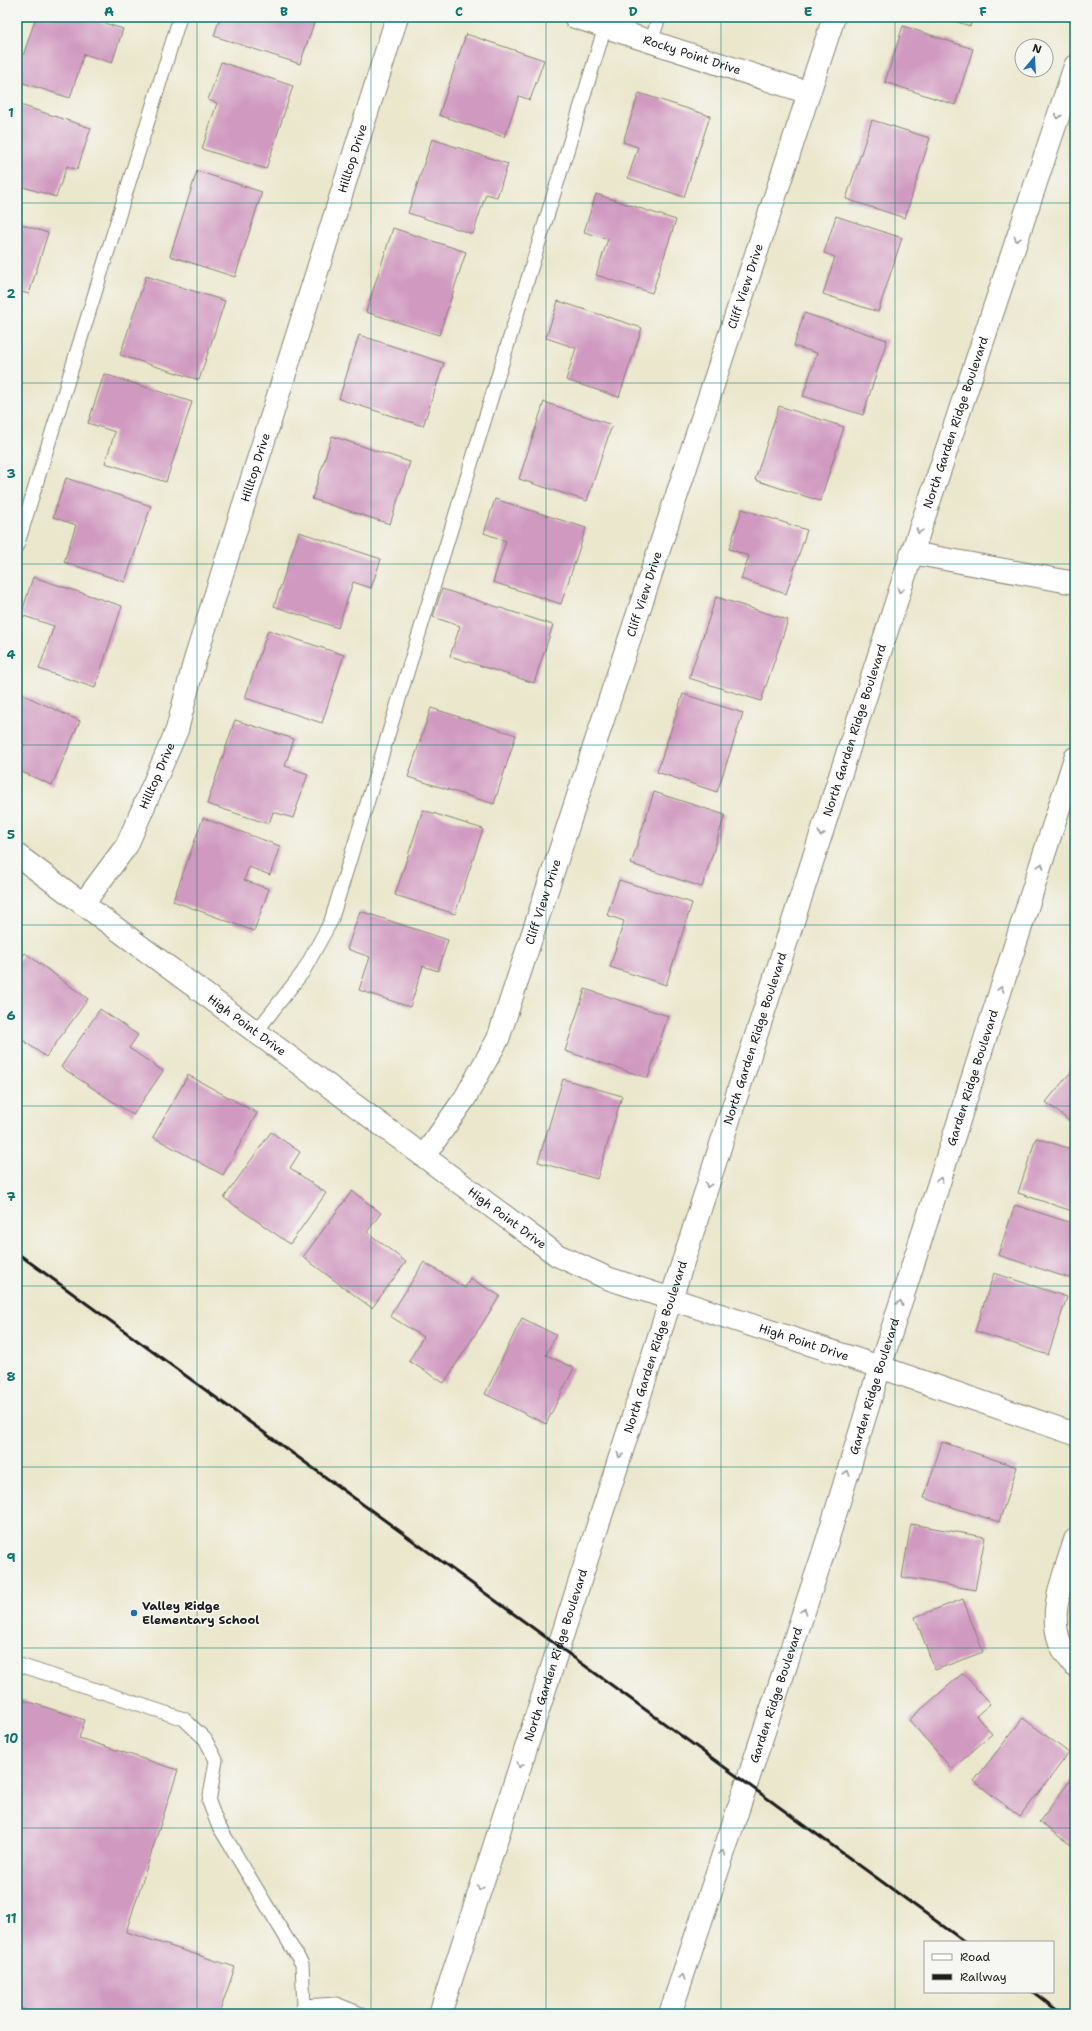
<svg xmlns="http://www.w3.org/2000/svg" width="1092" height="2031" font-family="'Shantell Sans',sans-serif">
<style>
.building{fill:#d09ac0}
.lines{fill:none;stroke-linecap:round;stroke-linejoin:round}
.service-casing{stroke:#848274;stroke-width:15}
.minor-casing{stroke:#848274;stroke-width:24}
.secondary-casing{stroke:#848274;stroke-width:24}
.service{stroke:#fff;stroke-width:13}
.minor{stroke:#fff;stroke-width:22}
.secondary{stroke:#fff;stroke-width:22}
.rail{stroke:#1c1c1c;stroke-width:3}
.oneway{stroke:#999}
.grid{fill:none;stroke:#0f766e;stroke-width:1;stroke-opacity:0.55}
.poi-dot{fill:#1f6fb2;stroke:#f6f6f2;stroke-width:1.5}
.labels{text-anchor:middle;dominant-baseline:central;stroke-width:3.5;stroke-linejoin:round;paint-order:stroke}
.street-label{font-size:12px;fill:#1c1c1c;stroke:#f6f6f2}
.poi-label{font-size:12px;font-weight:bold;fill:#1c1c1c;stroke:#f6f6f2;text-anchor:start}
.neatline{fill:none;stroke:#0f766e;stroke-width:1.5}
.grid-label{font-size:13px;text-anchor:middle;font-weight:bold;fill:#0f766e}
</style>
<rect width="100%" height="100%" fill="#f6f6f2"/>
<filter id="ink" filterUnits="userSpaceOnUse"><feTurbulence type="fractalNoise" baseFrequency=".025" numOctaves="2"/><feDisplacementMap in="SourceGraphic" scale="8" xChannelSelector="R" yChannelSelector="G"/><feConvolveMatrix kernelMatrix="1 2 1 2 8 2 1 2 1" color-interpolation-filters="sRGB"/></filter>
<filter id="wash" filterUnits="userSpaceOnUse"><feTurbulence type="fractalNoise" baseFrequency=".012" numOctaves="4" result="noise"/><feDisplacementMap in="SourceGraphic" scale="16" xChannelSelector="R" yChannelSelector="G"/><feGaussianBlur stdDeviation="0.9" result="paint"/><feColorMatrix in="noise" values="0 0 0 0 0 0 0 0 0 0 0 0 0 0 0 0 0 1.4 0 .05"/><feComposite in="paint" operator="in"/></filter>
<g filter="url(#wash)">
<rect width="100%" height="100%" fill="#ebe7cd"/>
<g id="blocks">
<path class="building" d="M36,17H86L123,29L112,63L84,54L70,98L17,81V74Z
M220,17H316L300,64L214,36Z
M942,17H973L970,26Z
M903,26L973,49L955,105L885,82Z
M466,34L544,60L530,100L519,96L504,137L439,115Z
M221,62L293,86L266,169L202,149L217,103L208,100Z
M639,93L710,116L684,197L628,178L638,147L623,142Z
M17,104L91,128L77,170L67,166L56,197L17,185Z
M872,120L930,138L905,218L846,199Z
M432,139L508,164L497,197L486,194L473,234L408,213Z
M197,171L262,192L235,277L170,256Z
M596,194L676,220L652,293L596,275L608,239L584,232Z
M836,216L902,238L878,312L823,294L835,257L824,253Z
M17,223L48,233L29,294L17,291Z
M393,228L466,252L439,335L366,312Z
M146,276L225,301L199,380L120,355Z
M558,301L642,328L619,397L566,380L576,348L546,338Z
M804,313L887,340L863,415L803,396L817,353L794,346Z
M359,335L444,363L423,426L339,399Z
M104,374L192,402L166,482L105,463L115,432L88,423Z
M544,402L612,425L587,501L519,479Z
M779,406L844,427L820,501L755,480Z
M332,436L410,462L390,524L312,499Z
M66,478L151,506L125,582L64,562L76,525L53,517Z
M495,499L586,528L561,604L493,582L506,541L484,533Z
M742,509L807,530L786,594L741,579L749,556L729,549Z
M299,532L381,559L371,588L353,582L338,628L274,606Z
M33,577L122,606L95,688L39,669L54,626L21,615Z
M442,589L553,625L534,683L450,656L460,626L433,617Z
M716,597L788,620L761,701L689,678Z
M268,630L344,655L322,723L245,698Z
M17,692L80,721L52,785L17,770Z
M683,694L743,713L717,792L657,772Z
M431,708L516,735L494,804L408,777Z
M235,720L294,739L285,766L308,774L293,818L273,812L269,824L207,804Z
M654,792L725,815L702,887L631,864Z
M423,810L483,829L455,914L395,895Z
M203,818L280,846L270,875L249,867L244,880L269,889L254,931L173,901Z
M619,880L692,903L666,985L610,967L624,921L607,915Z
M360,911L448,940L438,971L423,966L410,1007L359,990L370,957L347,949Z
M25,953L88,999L46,1057L17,1036V964Z
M585,989L668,1016L648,1078L565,1051Z
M100,1009L138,1035L129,1048L163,1071L133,1115L61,1067Z
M1075,1067V1126L1046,1102Z
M188,1075L257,1113L223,1175L153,1137Z
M563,1079L622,1096L597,1179L538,1162Z
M271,1132L300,1152L290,1168L326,1193L290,1244L224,1198Z
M1036,1138L1075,1150V1212L1018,1193Z
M352,1191L381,1213L367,1232L406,1262L372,1308L303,1257Z
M1015,1205L1075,1224V1280L998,1255Z
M424,1262L465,1288L470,1278L500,1296L444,1383L409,1361L423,1337L390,1316Z
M994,1273L1067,1297L1048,1355L975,1331Z
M522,1318L556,1335L546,1355L574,1368L546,1424L485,1394Z
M942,1442L1017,1467L999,1522L924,1498Z
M911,1524L985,1537L975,1590L902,1577Z
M963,1599L983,1652L935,1670L915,1617Z
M963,1673L990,1704L976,1716L992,1734L952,1769L909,1720Z
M17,1698L85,1720L79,1738L178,1770L126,1932L235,1967L219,2014H37L17,2007Z
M1023,1718L1069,1753L1020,1817L974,1781Z
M1075,1774V1848L1039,1822Z"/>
</g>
</g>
<g filter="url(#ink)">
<use href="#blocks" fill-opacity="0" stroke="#848274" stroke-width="1"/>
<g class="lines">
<defs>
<path id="service" d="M651,42L659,17
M17,546L180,17
M256,1032L303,972L331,921L605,27
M17,1664L184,1719L205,1739L216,1760L209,1802L218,1825L302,1964L304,2006
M299,2014L304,2006L336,2004L361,2014"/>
<g id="minor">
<path id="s1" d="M575,17L809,93"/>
<path id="s2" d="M17,855L557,1255L607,1278L880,1367L1075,1434"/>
<path id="s3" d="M83,904L127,845L177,730L194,663L397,17"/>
<path id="s4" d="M424,1156L465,1098L498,1039L834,17"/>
<path d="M1075,1540C1065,1574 1044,1617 1064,1651C1067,1656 1071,1661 1075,1666"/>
</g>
<g id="secondary">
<path d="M912,553L1075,583"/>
<path id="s5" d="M440,2014L912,553L1075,66"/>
<path id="s6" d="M670,2014L824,1551L880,1367L1075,758"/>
</g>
</defs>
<use href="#service" class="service-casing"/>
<use href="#minor" class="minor-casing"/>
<use href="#secondary" class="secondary-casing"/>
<use href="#service" class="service"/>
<use href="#minor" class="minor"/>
<use href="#secondary" class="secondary"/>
<path class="rail" d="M17,1253L965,1942
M1033,1992L1062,2014"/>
</g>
<defs><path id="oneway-chevron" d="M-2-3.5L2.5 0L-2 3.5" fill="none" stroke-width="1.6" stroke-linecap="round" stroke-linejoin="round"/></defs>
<g class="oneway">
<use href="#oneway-chevron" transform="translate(1058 116) rotate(109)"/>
<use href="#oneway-chevron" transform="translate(1017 239) rotate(109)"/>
<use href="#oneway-chevron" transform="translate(919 531) rotate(108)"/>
<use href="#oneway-chevron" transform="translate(900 590) rotate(108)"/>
<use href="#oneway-chevron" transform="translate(821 834) rotate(108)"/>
<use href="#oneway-chevron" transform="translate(1041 866) rotate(-72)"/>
<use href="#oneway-chevron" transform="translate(1001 989) rotate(-72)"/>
<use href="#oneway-chevron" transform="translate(940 1180) rotate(-72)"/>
<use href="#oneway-chevron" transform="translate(708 1185) rotate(108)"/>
<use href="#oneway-chevron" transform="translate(900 1303) rotate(-72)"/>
<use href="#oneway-chevron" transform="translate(620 1455) rotate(108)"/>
<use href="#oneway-chevron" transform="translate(847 1473) rotate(-73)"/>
<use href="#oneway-chevron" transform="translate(804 1611) rotate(-71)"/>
<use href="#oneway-chevron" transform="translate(520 1765) rotate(108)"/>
<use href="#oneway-chevron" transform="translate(722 1853) rotate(-72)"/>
<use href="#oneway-chevron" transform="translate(480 1888) rotate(108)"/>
<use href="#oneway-chevron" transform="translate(682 1977) rotate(-72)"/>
</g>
</g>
<path class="grid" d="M197,17V2014M371,17V2014M546,17V2014M721,17V2014M895,17V2014M17,203H1075M17,383H1075M17,564H1075M17,745H1075M17,925H1075M17,1106H1075M17,1286H1075M17,1467H1075M17,1648H1075M17,1828H1075"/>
<circle class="poi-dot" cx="134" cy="1613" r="4"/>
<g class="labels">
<g class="street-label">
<text stroke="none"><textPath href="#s1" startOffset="123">Rocky Point Drive</textPath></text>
<text stroke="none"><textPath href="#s3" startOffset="797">Hilltop Drive</textPath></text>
<text stroke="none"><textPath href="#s4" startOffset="931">Cliff View Drive</textPath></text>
<text stroke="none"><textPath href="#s5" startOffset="1673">North Garden Ridge Boulevard</textPath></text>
<text stroke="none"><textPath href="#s3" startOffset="473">Hilltop Drive</textPath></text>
<text stroke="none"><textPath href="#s4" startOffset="607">Cliff View Drive</textPath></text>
<text stroke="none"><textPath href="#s5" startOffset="1349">North Garden Ridge Boulevard</textPath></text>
<text stroke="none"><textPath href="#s3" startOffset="149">Hilltop Drive</textPath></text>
<text stroke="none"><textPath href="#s4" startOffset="283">Cliff View Drive</textPath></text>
<text stroke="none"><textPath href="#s2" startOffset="286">High Point Drive</textPath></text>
<text stroke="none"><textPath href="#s5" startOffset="1025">North Garden Ridge Boulevard</textPath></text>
<text stroke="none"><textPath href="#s6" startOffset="984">Garden Ridge Boulevard</textPath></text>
<text stroke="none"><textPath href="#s2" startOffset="610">High Point Drive</textPath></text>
<text stroke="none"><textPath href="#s2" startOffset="934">High Point Drive</textPath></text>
<text stroke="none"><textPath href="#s5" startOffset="701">North Garden Ridge Boulevard</textPath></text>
<text stroke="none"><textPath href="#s6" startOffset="660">Garden Ridge Boulevard</textPath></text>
<text stroke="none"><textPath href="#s5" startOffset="377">North Garden Ridge Boulevard</textPath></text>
<text stroke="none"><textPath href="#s6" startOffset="336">Garden Ridge Boulevard</textPath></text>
</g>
<g class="poi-label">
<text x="142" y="1606">Valley Ridge<tspan x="142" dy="14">Elementary School</tspan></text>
</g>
</g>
<rect width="1092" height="2031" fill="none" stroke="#f6f6f2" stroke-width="44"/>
<rect x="924" y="1941" width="130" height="52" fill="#f6f6f2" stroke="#9f9f9c"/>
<rect x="932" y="1954" width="20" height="6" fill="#ffffff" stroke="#9f9f9c"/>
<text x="960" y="1961" font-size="12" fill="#1c1c1c">Road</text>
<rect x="932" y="1974" width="20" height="6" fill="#1c1c1c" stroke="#9f9f9c"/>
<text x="960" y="1981" font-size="12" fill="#1c1c1c">Railway</text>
<g transform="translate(1034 58) rotate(18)"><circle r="19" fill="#f6f6f2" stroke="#9f9f9c"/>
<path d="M0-3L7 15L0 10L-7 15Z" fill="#1f6fb2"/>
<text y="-6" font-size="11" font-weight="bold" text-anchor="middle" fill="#1c1c1c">N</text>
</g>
<rect x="22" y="22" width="1048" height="1987" class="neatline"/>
<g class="grid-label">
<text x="109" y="16">A</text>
<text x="284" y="16">B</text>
<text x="459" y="16">C</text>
<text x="633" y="16">D</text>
<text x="808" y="16">E</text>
<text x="983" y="16">F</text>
<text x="11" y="117">1</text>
<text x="11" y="298">2</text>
<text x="11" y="478">3</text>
<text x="11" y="659">4</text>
<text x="11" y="839">5</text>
<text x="11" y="1020">6</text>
<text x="11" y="1201">7</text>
<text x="11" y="1381">8</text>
<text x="11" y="1562">9</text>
<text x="11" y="1743">10</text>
<text x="11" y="1923">11</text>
</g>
</svg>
